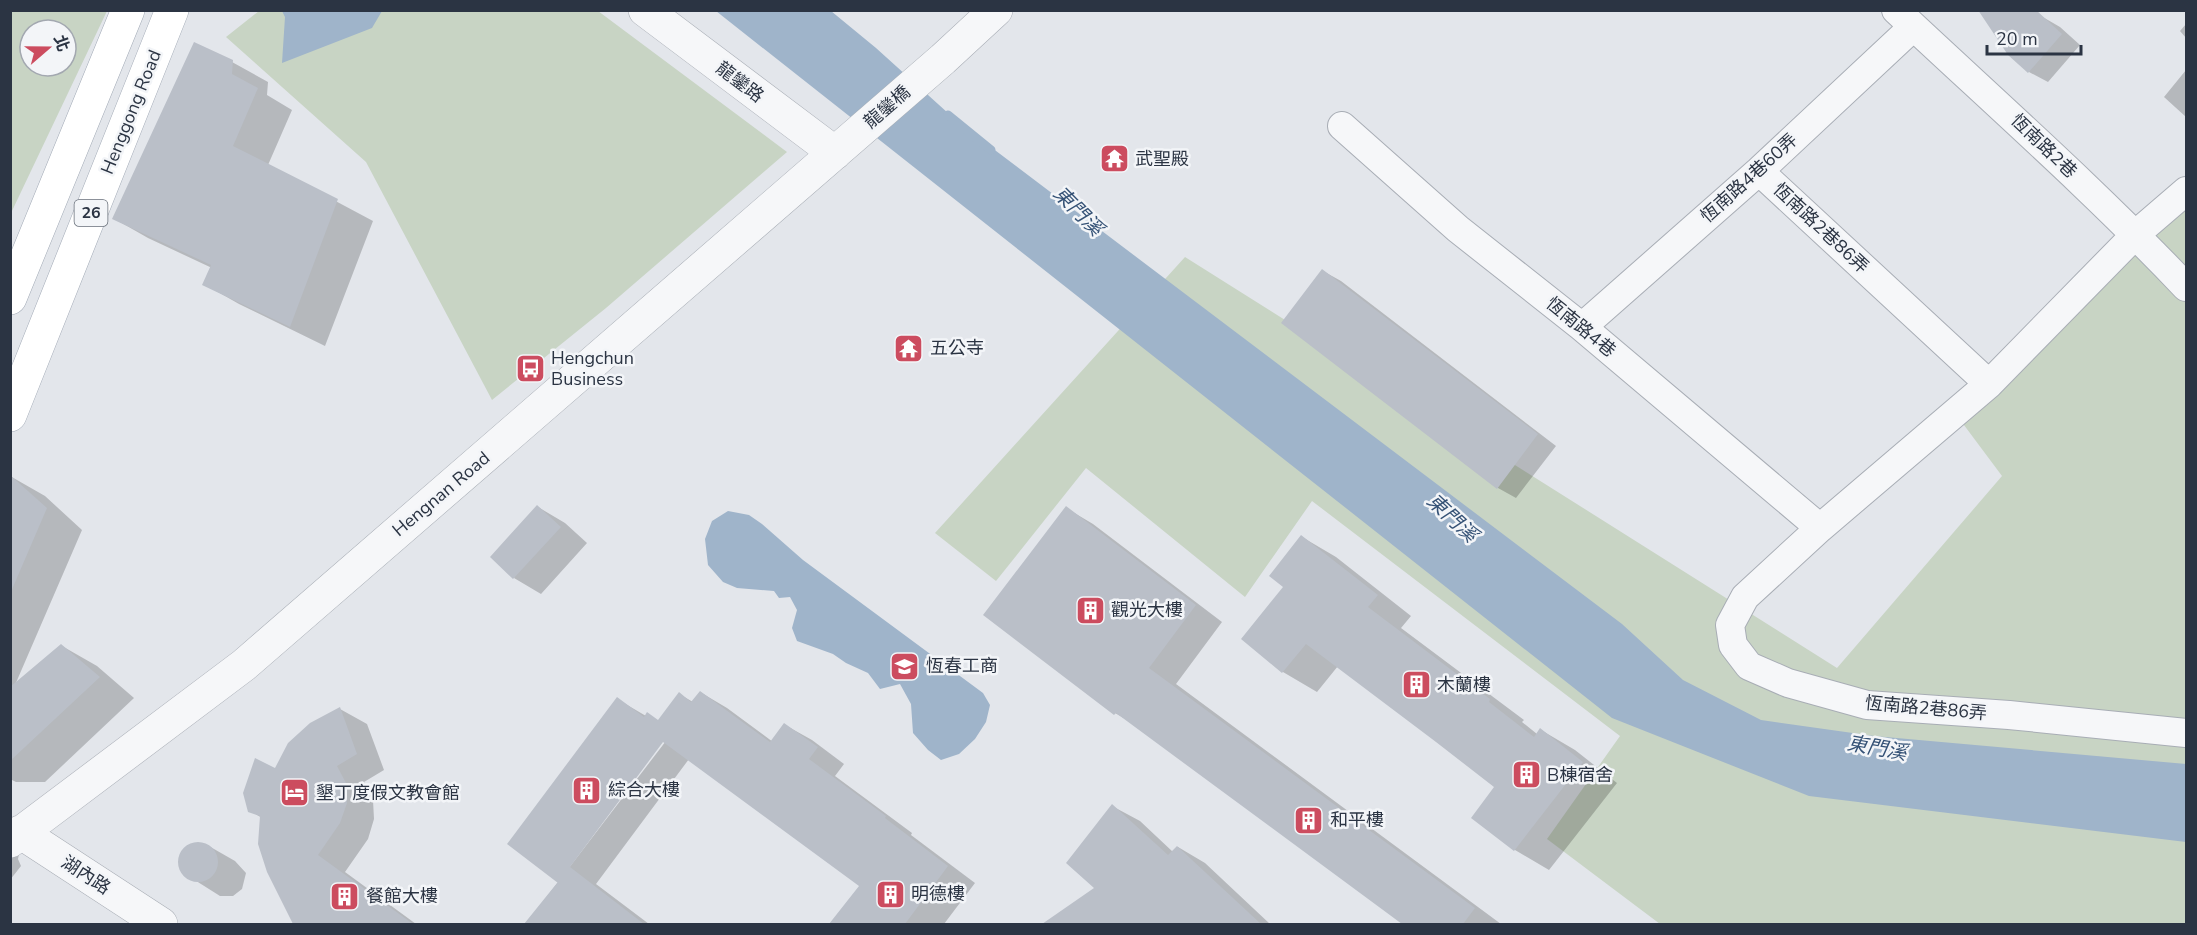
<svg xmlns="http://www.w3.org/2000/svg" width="2197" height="935" font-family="'Nunito Sans','Noto Sans TC',sans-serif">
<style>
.green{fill:#c8d4c4;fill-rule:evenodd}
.water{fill:#9fb4ca}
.shadow{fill:#0003}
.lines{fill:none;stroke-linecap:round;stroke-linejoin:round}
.stream{stroke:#9fb4ca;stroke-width:9}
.building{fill:#babfc8}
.minor-casing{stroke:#a8adb5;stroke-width:30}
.tertiary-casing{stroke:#a8adb5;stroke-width:34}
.primary-casing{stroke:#a2aab6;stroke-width:34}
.minor{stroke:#f6f7f9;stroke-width:28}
.tertiary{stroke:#f6f7f9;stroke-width:33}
.primary{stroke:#fff;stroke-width:33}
.labels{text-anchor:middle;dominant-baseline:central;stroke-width:5;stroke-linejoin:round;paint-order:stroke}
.shield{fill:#f3f5f8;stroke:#676e79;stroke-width:1.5}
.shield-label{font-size:16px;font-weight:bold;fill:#2b3443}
.street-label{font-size:18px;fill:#2b3443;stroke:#f3f5f8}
.poi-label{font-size:18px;fill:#2b3443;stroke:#f3f5f8;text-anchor:start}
.water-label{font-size:20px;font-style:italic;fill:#355276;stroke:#f3f5f8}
</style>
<rect width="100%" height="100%" fill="#e3e6eb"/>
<path class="green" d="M11,10L107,11L11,213L10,11ZM30,30H66V66H30Z
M259,11H598L787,152L606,308L492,400L366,162L226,37Z
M2186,192V924H1660L1547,839L1620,736L1312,501L1245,597L1086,468L996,581L935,533L1185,257L1837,668L2002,476L1955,413Z"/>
<path class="water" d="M282,11H382L372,28L282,63L285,17Z
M716,11H831L876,48L959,123L1622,624L1683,680L1761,720L1874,736L2186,764V842L1809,796L1612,718Z
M728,511L749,515L762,524L803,560L983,693L990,705L986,722L975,739L959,754L941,760L928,750L913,733L911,704L900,684L880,689L868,673L846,663L833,654L797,641L792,628L797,610L790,597L779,598L774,591L737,588L723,582L708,565L705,539L712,521Z"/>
<path class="shadow" d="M2041,16L2060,27L2080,45L2048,82L2029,72Z
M2186,24V38L2180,31Z
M232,62L268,82L267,95L292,110L268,165L373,221L325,346L239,304L204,284L212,268L148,238L113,218Z
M2186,70V117L2164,97Z
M1323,271L1341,281L1556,446L1516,498L1498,488Z
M10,476L45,496L82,530L15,685L62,646L97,666L134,698L45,782H16L10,779Z
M538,507L565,523L587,543L541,594L514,578Z
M1066,508L1093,524L1222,622L1176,684L1501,924H1405L1134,724L1115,713Z
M1302,537L1336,557L1411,616L1401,628L1524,720L1522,722L1537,734L1541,730L1575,750L1617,783L1549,870L1515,850L1497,787L1338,666L1317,692L1283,672L1243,639L1285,586Z
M700,692L727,708L773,742L785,725L812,740L844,764L835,776L912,833L911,835L975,883L944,924H831L861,885L689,759L596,884L649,924H526L669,737L617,699L646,716L660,721L679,694L693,702Z
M340,709L367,724L384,770L364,782L373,800L374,819L368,839L345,872L416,924H294L268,872L262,818L250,811L276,769Z
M1112,806L1140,821L1173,852L1178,847L1205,863L1270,924H1053L1061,913L1096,888Z
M10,830L20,850L18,859L21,866L10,880Z
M195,843L207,845L235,861L246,873L242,889L233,896H220L182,872L179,860L184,849Z"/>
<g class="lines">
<path class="stream" d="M948,115L991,150"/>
</g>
<path class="building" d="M1978,10H2036L2062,34L2028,73L2008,55Z
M194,42L233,60L232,74L258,88L233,146L338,199L290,327L202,285L211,265L112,219Z
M1322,269L1538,434L1497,489L1281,323Z
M10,475L47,508L10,594Z
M537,505L561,527L513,579L490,557Z
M1066,506L1196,605L1149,668L1475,908L1463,924H1402L1116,713L1114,715L983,615Z
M1301,535L1378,595L1368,607L1490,699L1489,702L1534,737L1540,728L1583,762L1514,851L1471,818L1494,787L1436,742L1306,644L1282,673L1241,639L1283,587L1269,576Z
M61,644L100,677L10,761V687Z
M700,691L770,742L784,723L818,747L809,759L886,816L885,818L948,866L905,924H829L859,886L663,742L558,883L507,844L617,697L644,717L647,712L658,720L679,692L691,702Z
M340,707L357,754L337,766L346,783L347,803L340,823L318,855L413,924H293L267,872L258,844L260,816L248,812L243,793L255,758L275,768L288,743L310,723Z
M1112,804L1168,855L1177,846L1261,924H1042L1094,888L1066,863Z
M178 862a20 20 0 1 1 40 0a20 20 0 1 1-40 0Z
M570,867L644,924H524Z"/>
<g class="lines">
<defs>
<path id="minor" d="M1896,10C1994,102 2094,190 2186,287
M1342,126L1458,229L1582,327L1820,528
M1759,171L1989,384
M2186,191L2136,234L1989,384L1820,528L1745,597L1730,625L1733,645L1749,666L1788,683L1867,705L2009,715L2186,733
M1582,327L1759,171L1913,27"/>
<path id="tertiary" d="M645,10L835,153
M20,832L161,924
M10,841L244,665L943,59L996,10"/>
<path id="primary" d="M10,298L128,10
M10,415L172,10"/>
</defs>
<use href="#minor" class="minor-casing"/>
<use href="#tertiary" class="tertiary-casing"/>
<use href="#primary" class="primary-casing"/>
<use href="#minor" class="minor"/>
<use href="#tertiary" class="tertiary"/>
<use href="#primary" class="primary"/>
</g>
<defs>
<symbol id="temple-square" viewBox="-11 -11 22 22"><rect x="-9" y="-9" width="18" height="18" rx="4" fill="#cc4c5f" stroke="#f3f5f8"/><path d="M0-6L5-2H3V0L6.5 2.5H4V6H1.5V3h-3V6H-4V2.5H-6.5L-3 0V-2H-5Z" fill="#fff"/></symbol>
<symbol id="bus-square" viewBox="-11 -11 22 22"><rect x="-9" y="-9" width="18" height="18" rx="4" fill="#cc4c5f" stroke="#f3f5f8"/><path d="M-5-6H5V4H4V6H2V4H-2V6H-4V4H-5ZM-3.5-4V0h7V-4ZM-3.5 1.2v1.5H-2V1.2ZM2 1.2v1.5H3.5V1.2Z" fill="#fff"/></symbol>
<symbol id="building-square" viewBox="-11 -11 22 22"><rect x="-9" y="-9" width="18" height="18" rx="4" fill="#cc4c5f" stroke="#f3f5f8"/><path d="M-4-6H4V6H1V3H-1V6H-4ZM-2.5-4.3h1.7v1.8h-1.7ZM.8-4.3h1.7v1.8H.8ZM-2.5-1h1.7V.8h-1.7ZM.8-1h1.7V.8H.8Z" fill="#fff"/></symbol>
<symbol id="school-square" viewBox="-11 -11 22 22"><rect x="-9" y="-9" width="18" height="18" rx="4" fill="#cc4c5f" stroke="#f3f5f8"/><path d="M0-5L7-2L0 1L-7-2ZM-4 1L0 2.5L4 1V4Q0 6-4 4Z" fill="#fff"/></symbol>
<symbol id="hotel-square" viewBox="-11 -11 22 22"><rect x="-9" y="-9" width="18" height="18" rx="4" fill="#cc4c5f" stroke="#f3f5f8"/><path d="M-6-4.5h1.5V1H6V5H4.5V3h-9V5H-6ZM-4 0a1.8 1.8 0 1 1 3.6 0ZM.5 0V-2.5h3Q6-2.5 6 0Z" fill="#fff"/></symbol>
</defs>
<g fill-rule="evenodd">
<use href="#temple-square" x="1098" y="142" width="33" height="33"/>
<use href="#temple-square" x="892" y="332" width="33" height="33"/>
<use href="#bus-square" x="514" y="352" width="33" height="33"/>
<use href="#building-square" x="1074" y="594" width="33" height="33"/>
<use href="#school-square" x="888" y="650" width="33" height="33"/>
<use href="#building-square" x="1400" y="668" width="33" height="33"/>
<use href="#building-square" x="1510" y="758" width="33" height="33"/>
<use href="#building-square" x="570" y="774" width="33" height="33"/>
<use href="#hotel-square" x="278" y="776" width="33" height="33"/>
<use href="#building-square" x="1292" y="804" width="33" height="33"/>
<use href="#building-square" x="874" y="878" width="33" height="33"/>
<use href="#building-square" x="328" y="880" width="33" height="33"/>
</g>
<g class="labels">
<rect class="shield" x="74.5" y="200" width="33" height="26" rx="4.5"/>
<g class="shield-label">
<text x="91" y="213">26</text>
</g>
<g class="street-label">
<text transform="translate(740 82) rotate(37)">龍鑾路</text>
<text transform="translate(887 107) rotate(-41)">龍鑾橋</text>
<text transform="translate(131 112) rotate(-68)">Henggong Road</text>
<text transform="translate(2044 146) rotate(44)">恆南路2巷</text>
<text transform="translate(1749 178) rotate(-42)">恆南路4巷60弄</text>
<text transform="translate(1821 228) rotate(43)">恆南路2巷86弄</text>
<text transform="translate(1581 327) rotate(39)">恆南路4巷</text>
<text transform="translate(441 494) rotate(-40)">Hengnan Road</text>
<text transform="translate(1926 708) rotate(5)">恆南路2巷86弄</text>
<text transform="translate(86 875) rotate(33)">湖內路</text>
</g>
<g class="poi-label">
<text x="1135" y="159">武聖殿</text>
<text x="930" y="348">五公寺</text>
<text x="551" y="358">Hengchun<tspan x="551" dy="21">Business</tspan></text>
<text x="1111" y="610">觀光大樓</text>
<text x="926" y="666">恆春工商</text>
<text x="1437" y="685">木蘭樓</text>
<text x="1547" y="775">B棟宿舍</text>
<text x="608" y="790">綜合大樓</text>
<text x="316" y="793">墾丁度假文教會館</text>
<text x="1330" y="820">和平樓</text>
<text x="911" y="894">明德樓</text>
<text x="366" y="896">餐館大樓</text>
</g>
<g class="water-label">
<text transform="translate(1078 211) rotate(45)">東門溪</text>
<text transform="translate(1452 518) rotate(43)">東門溪</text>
<text transform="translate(1877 748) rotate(10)">東門溪</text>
</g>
</g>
<rect width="2197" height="935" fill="none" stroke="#2b3443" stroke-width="24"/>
<g transform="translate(48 48) rotate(70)"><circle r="28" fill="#f3f5f8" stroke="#a3a8b0" stroke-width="1.5"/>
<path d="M0-4.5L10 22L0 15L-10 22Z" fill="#cc4c5f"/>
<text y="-9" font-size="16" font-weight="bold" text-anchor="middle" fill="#2b3443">北</text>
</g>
<path d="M1987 45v9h94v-9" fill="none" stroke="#2b3443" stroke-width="3"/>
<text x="1996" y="45" font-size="18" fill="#2b3443" stroke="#f3f5f8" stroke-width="4.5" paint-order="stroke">20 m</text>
</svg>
